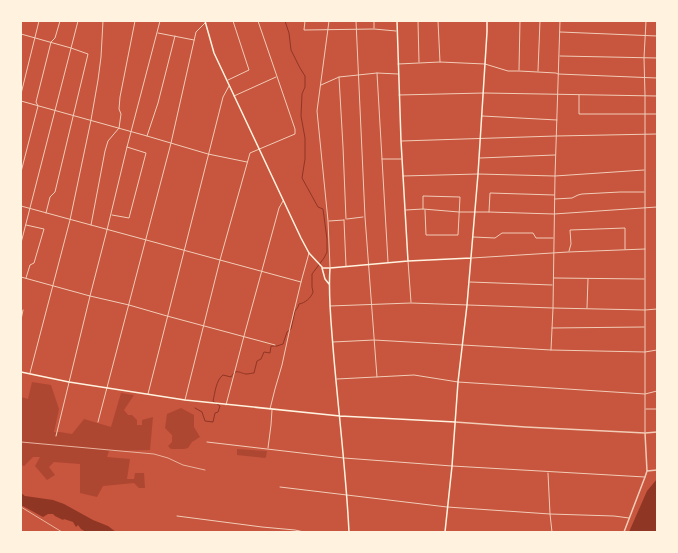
<svg xmlns="http://www.w3.org/2000/svg" width="678" height="553" font-family="'Libre Baskerville',serif">
<style>
.green{fill:#ae4732}
.water{fill:#8f3625}
.lines{fill:none;stroke-linecap:round;stroke-linejoin:round}
.stream{stroke:#8f3625;stroke-width:1}
.minor{stroke:#f1ccb7;stroke-width:1}
.tertiary{stroke:#f1ccb7;stroke-width:1.5}
.secondary{stroke:#fff3e0;stroke-width:1.5}
.rail{stroke:#e9b49f;stroke-width:1}
</style>
<rect width="100%" height="100%" fill="#c8553d"/>
<path class="green" d="M32,382L51,385L59,409L54,432H60L72,434L84,419L111,427L121,393L134,395L124,410L128,415H132L137,420V425H142V420L153,417L150,450L109,451L107,457L130,459L127,479H134L135,473H144L145,488H139L134,483L103,486L97,497L80,493V464L54,462L49,467L55,475L47,480L35,466L40,457H33L24,466L21,465V397L28,399Z
M181,408L194,415V427L200,437L192,442L188,448L184,449H171L168,446L172,442V435L165,428L167,414Z
M237,449L267,451L266,457L265,458L237,455Z"/>
<path class="water" d="M657,479V532H629L647,491Z
M21,493L25,496L53,500L64,504L93,520L108,526L116,532H86L81,529L78,525L76,527L73,522L64,519L63,520L55,516L53,514H48L43,517L21,505Z"/>
<g class="lines">
<path class="stream" d="M195,408L202,412L205,421L213,422L215,413L218,412L220,406L213,401C215,393 216,380 223,375L231,377C236,368 239,373 246,374C249,374 252,373 254,373L257,361L261,359L264,352L270,353L271,346H277L283,344L287,332L291,329L295,311L298,307L299,304C305,303 311,298 313,292L312,287V274L324,258L327,252V239L323,209L318,207L302,178L305,159V138L301,116L302,94L305,87V76L300,68L291,50L289,33L285,21"/>
<path class="minor" d="M305,21L304,30L374,29L396,31
M329,21L317,111L328,221L330,267
M356,21L365,217L377,377
M374,21V28
M418,21L419,62
M438,21L440,62
M560,32L657,36
M158,33L194,40
M21,34L71,48L88,54L55,192L50,197L46,213
M560,56L657,58
M398,64L440,62L485,64L508,71H519L556,73L558,74L657,78
M519,70L520,21
M538,71L540,21
M377,73L388,262
M339,77L343,147L346,219
M228,80L249,70L233,21
M321,85L339,77L377,73L398,74
M21,94L39,21
M399,95L484,93L657,96
M579,95V114H657
M234,96L276,77
M21,101L147,136L208,154L247,162
M482,116L557,120
M147,136L158,103L175,36
M402,141L556,136L657,134
M480,158L555,155
M382,159H401
M21,172L38,106L36,102L51,42L55,38L60,21
M403,176L478,174L555,176L644,170
M555,199L572,198L578,195L582,194L620,192H644
M21,206L301,282
M423,209V196L460,197L458,235H426L425,210
M406,210L423,209L459,212H489L554,214L657,207
M489,212L490,193L554,195
M112,215L129,218L146,153L127,147
M347,219L363,217
M344,220L346,266
M329,221L344,220
M26,225L44,229L34,263L30,265L26,278
M91,225L105,151L108,141L119,128L121,114L119,109L120,97L135,21
M473,237L495,238L502,233H533L536,238H553
M21,243L78,21
M569,251L571,244L570,230L625,228V249
M472,258L568,252L645,249
M408,261L411,302
M21,277L90,296L129,305L167,316L275,345
M554,278L644,279
M470,282L552,285
M330,306L411,303L553,308L645,310L657,309
M587,308L588,279
M21,320L23,310
M552,328L644,327
M333,342L374,340L551,350L645,352L657,350
M551,350L553,308L555,176L560,21
M30,373L70,220L91,120L98,80L101,57L103,21
M337,379L414,375L458,382L645,394L657,391
M148,394L223,97L229,86
M185,400L220,260L250,153L295,134V129L258,21
M226,405L244,336L279,208L283,201
M270,409L275,389L282,365L290,328L301,282L309,253
M646,409H657
M98,422L171,143L196,32L205,23
M645,432V95L644,58L646,21
M56,436L90,296L107,230L127,147L160,21
M207,442L344,458L452,466L645,477
M268,448L271,425L272,410
M548,473L550,514L552,532
M280,487L447,507L550,514L614,516L629,518
M177,516L262,527L295,530L304,532"/>
<path class="tertiary" d="M455,422L525,427L645,433L657,432
M647,471L657,470
M624,532L645,477L647,471L645,433"/>
<path class="secondary" d="M205,21L214,53L301,238L309,253L322,267
M397,21L401,141L408,261
M330,268L408,261L471,258
M329,284L325,279L322,268H330C328,294 331,321 333,347C338,409 346,470 349,532
M21,372L69,382L185,400L340,416L455,422
M445,532L452,466L458,382L467,305L478,174L487,32V21"/>
<path class="rail" d="M21,442L154,454L168,458L183,465L205,470
M21,507L62,532"/>
</g>
<rect width="678" height="553" fill="none" stroke="#fff3e0" stroke-width="44"/>
</svg>
